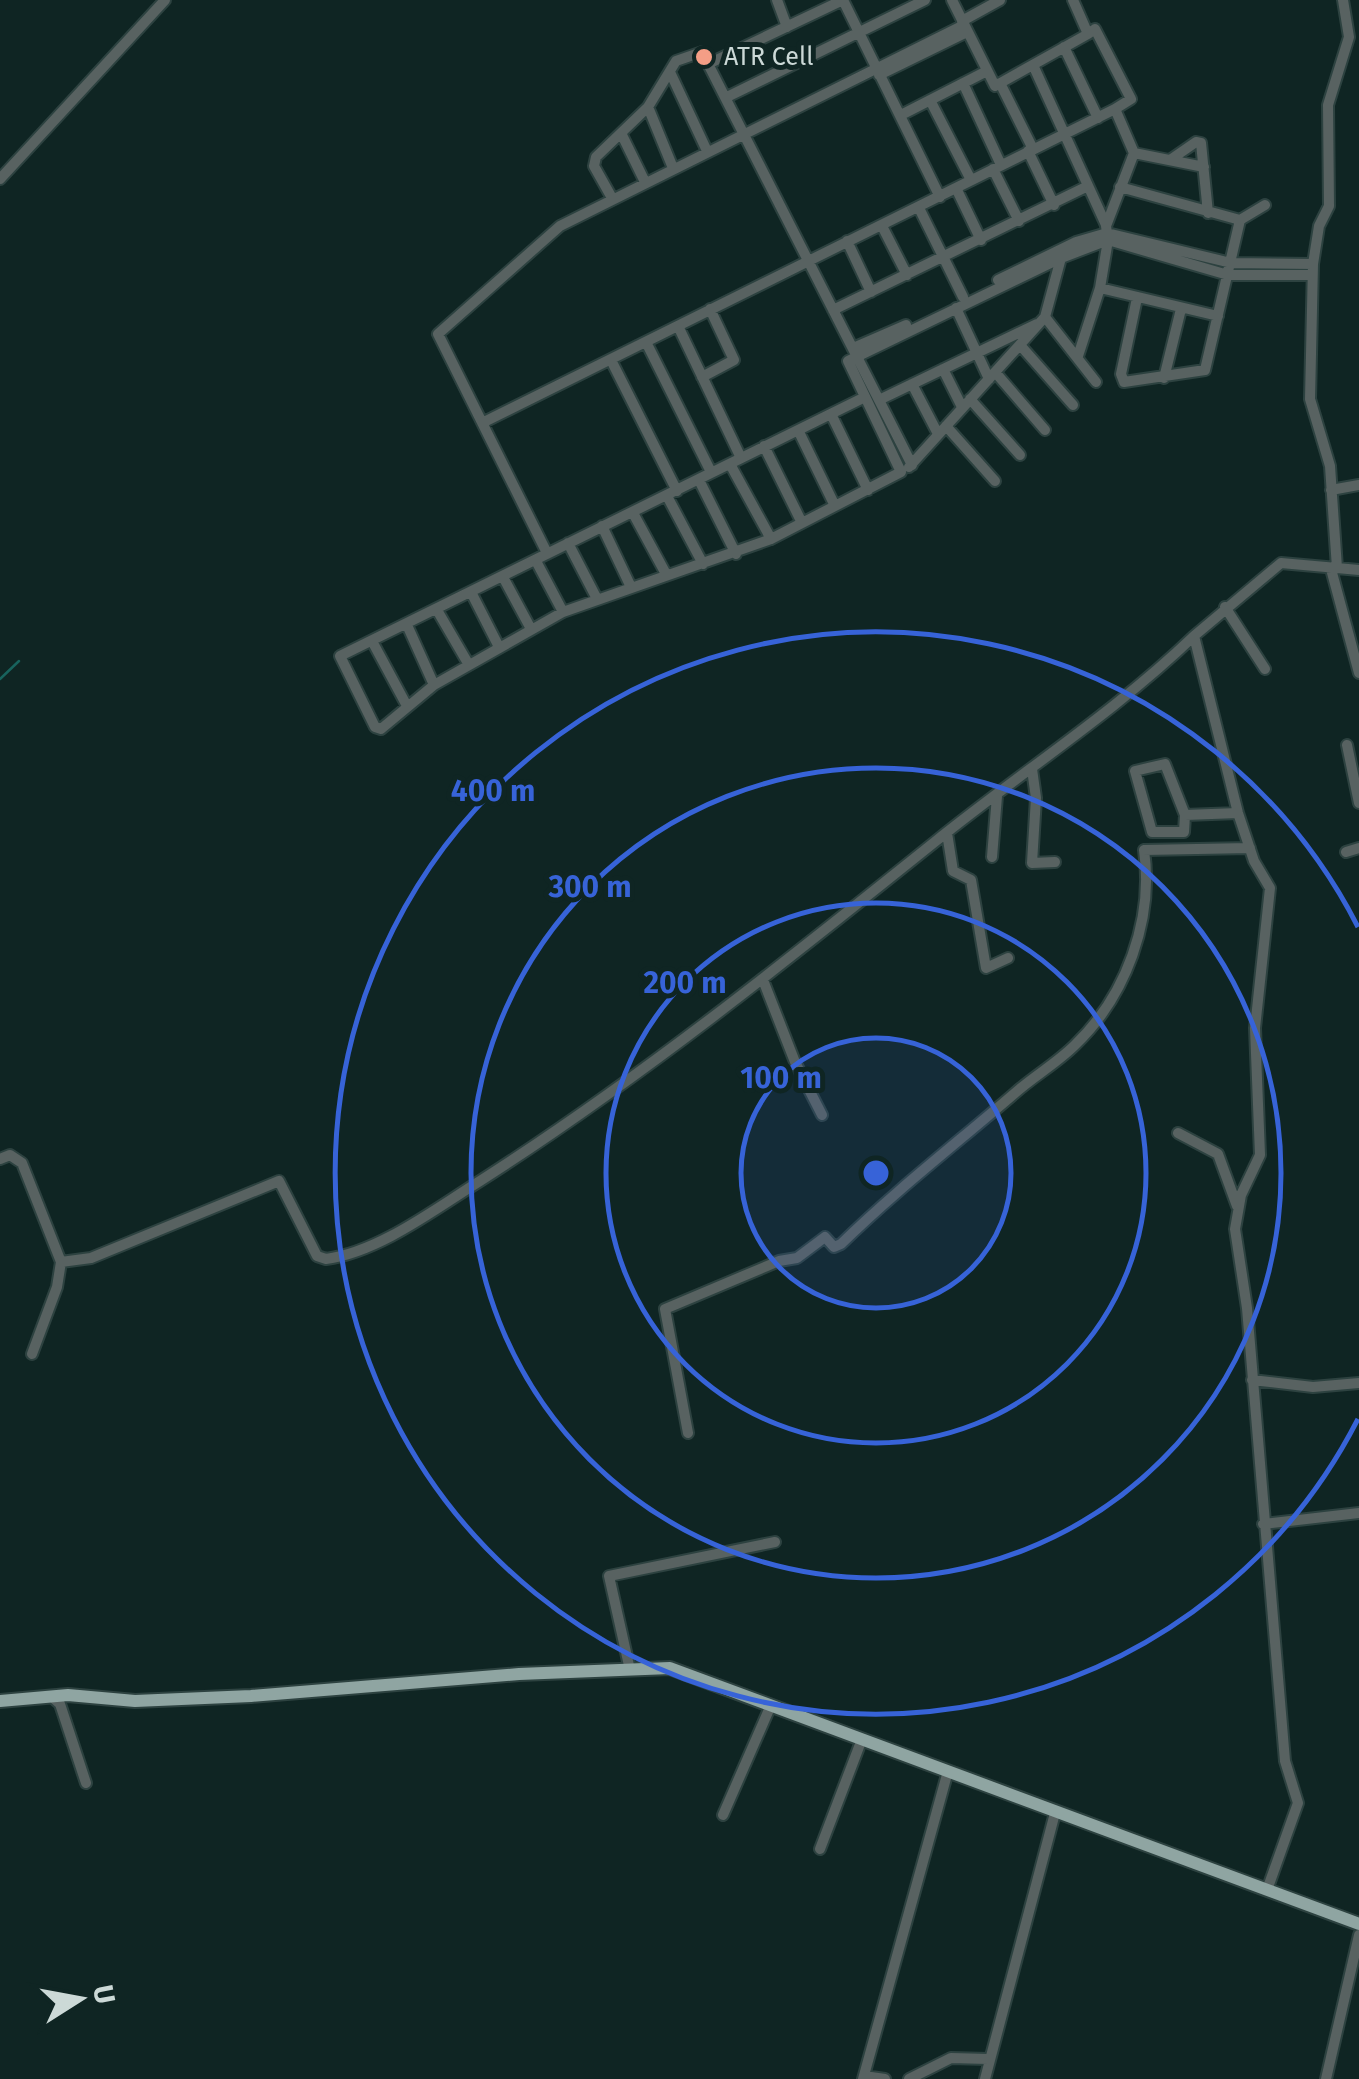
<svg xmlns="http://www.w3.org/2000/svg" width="1359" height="2079" font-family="'Fira Sans',sans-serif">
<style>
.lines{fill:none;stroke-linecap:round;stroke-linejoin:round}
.stream{stroke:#18635d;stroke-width:2.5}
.minor-casing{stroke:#2d4240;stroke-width:14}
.major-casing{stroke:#2d4240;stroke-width:16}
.minor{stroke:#586261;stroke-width:10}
.major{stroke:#8fa5a2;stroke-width:12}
.ring{fill:none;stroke:#3763d8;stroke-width:5}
.poi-dot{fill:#f49e86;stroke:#0f2523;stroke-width:4}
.labels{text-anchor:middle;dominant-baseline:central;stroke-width:10;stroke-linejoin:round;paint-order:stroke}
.poi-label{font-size:25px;fill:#ccd9d7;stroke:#0f2523;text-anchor:start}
.centre{fill:#3763d8;stroke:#0f2523;stroke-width:5}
.ring-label{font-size:30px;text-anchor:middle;font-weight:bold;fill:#3763d8;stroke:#0f2523;stroke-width:10;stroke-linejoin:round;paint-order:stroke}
</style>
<rect width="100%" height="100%" fill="#0f2523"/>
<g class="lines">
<path class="stream" d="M0,679L19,661"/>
<defs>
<path id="minor" d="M777,0L787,27
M952,0L995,86L1088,34
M962,21L1000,0
M1064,47L1098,118
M708,64L843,0L940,197
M1033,65L1106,225
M670,72L707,151
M879,75L967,32
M963,83L1001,165
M1000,83L1033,149
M727,97L925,0
M930,100L971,180
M648,107L673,168
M901,115L987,71
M621,133L645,182
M1028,151L1054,205
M1134,153L1204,167
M1170,160L1196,142L1201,143L1208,213
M993,169L1019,221
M0,179L165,0
M1120,187L1240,220L1265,205
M956,188L981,240
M612,198L594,166L596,157L648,107L676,61L702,52L912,465
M919,208L963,297
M882,226L907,275
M847,241L871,292
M998,280L1076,242L1107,233L1231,263L1313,264
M1100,288L1218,316
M1137,298L1121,374L1124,382L1205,370L1240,220
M956,308L989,379
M833,310L1088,186
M1045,317L1096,382
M678,326L741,458
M646,342L711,472
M1020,345L1073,405
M853,348L906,325
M1078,356L1100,288L1108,240L1228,275H1312
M611,360L677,491
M943,369L962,407
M995,372L1045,430
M702,377L734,360L710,309
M1164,378L1181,309
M912,384L938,434
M863,398L340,656L375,727L381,729L434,685L563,612L771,539L901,472L848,361L1061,258L1108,240L1106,226L1134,153L1115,109L1131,99L1095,29L1088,34L1073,0
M970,399L1020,455
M879,400L1037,324
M831,414L868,490
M484,422L1115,109
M946,426L995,481
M798,430L835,506
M764,446L802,523
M730,464L771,539
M909,467L1045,317L1061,258
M699,480L736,554
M1331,490L1359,485
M667,496L703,564
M633,513L666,574
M602,526L630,585
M568,543L596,597
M547,553L438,334L560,226L964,25
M536,561L563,612
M1337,568L1359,570
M1331,569L1359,673
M503,577L531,629
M472,594L499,647
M1225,607L1265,669
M437,610L469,665
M407,625L434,685
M372,641L407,706
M1347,745L1359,803
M1032,769L1036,798L1032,863L1055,862
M1185,815L1184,832H1152L1135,771L1165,764L1185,815L1238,813
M947,833L953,871L971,880L986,968L1008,958
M1346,852L1359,848
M992,857L997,796
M763,980L795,1062L822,1115
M1178,1133L1218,1154L1237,1206
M0,1159L10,1155L22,1163L61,1262L57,1287L32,1354
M61,1262L91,1258L279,1181L317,1256L326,1259C379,1252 435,1209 480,1181C644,1076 794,955 946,833C1029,767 1117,710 1194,636
M1252,1380L1313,1387L1359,1383
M688,1433L665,1309L779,1261L797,1258L825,1237L834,1247L841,1244C895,1191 957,1143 1015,1093C1034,1076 1057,1063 1075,1045C1126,996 1154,920 1144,850L1250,848
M1263,1524L1359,1513
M630,1670L609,1576L775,1542
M52,1697L60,1704L86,1783
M723,1815L771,1705
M820,1849L862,1739
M1267,1890L1298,1803L1285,1761L1247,1308L1235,1229L1241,1195L1260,1155L1255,1028L1270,888L1254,861L1238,813L1194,636L1281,563L1337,568L1330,466L1310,399L1313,264L1319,226L1329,206L1328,105L1349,37L1343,0
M864,2076L885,2079
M863,2079L948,1771
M909,2079L951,2058L988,2059
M985,2079L1055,1813
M1326,2079L1359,1935"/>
<path id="major" d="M0,1701L68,1695L135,1701L251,1696L519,1674L670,1668L1359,1924"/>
</defs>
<use href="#minor" class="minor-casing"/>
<use href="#major" class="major-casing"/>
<use href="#minor" class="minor"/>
<use href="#major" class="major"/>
</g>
<circle cx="876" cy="1173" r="135" fill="#3763d8" fill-opacity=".12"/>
<g class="ring">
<circle cx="876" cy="1173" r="135"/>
<circle cx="876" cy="1173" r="270"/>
<circle cx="876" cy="1173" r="405"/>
<path d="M1358 1419A541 541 0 1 1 1358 927"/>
</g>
<circle class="poi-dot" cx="704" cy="57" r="10"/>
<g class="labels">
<g class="poi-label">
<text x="724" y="57">ATR Cell</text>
</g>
</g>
<circle cx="876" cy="1173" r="15" class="centre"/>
<g class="ring-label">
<text x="493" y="801">400 m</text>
<text x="590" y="897">300 m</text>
<text x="685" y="993">200 m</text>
<text x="781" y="1088">100 m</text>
</g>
<g transform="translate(80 1999) rotate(79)" stroke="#0f2523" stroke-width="8" paint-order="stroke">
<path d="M0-8L18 38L0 25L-18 38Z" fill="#ccd9d7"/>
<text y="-15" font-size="28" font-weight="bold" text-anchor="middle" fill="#ccd9d7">U</text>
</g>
</svg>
